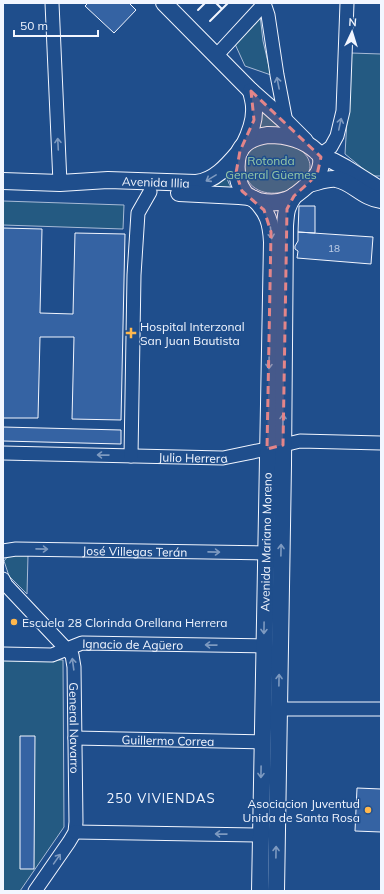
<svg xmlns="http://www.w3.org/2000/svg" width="384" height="894" font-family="Mulish,sans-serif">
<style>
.green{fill:#245a82;stroke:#a8bbd7}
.building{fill:#3563a3;stroke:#f2f6ff}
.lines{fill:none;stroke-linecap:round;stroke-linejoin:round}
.minor-casing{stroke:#f2f6ff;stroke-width:15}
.major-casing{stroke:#f2f6ff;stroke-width:18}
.minor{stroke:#1f4e8c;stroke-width:13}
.major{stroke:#1f4e8c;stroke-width:16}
.wall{stroke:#f2f6ff;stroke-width:2}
.oneway{stroke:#7e9ac0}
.marked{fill:#e38589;fill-opacity:0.2;stroke:#e38589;stroke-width:3;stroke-dasharray:8 5;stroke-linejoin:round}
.poi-dot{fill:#ffb74d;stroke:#1f4e8c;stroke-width:1.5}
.labels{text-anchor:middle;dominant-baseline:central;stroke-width:3;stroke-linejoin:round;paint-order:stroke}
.number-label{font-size:10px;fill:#c3d1e8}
.park-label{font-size:12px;fill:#97c8a6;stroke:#1f4e8c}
.street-label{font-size:12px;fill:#f2f6ff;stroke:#1f4e8c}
.poi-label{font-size:12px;fill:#f2f6ff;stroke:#1f4e8c;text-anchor:start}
.neighbourhood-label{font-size:13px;letter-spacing:1px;fill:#f2f6ff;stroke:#1f4e8c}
</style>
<rect width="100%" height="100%" fill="#1f4e8c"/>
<path class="green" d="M260,15L263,41L271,75L245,66L235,44Z
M351,53L381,54V176H372L345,154Z
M261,109L287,130L255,133Z
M266,141C273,142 287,142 293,144C295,145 296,147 298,148C314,159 314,173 298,185C282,196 259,197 248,181C242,172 242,165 247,155C249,152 251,148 254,146C258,143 262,142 266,141Z
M227,177C228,183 230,186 234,191L204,189L217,183Z
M3,201L124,205L123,229L3,225Z
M28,555L27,594L9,576L4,561L8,556Z
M3,658L63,660L64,827L20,891H3Z"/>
<path class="building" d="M88,3H131L130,4L136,10L114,33L85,6Z
M299,206H315V233L298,232Z
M3,228L42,229L40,313L73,314L75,233L125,234L121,420L72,419L74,337H40L38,418H3Z
M298,232L373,237L371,264L297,258L298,251L295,249V246L298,241Z
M3,427L121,430V444L3,441Z
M20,736H35L34,869H20Z
M357,788L381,789V832L355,831Z"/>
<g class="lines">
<defs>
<g id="minor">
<path d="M52,3L60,183"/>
<path d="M264,3L268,15L277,75L286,122"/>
<path d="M216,56L264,4"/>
<path d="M320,155L331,147L337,136L343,111L347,3"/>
<path id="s1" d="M3,453L223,458L267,449L300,441L381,443"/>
<path d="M131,456L134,275L138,213L150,192"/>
<path id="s2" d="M3,551L16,549L266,553"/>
<path id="s3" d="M3,579L6,585L72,655L74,667L76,822L75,832L69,842L35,891"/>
<path id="s4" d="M3,654L52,655L82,643L264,646"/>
<path d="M278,709H381"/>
<path id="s5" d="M75,738L262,742"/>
<path d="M75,832L260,835"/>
</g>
<g id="major">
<path d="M164,3L251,91L286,122L305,141"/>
<path d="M268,135C285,135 302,138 316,151C318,153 320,154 321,158C322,163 320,171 317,175C312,182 294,198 286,200C278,203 268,203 259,201C253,199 247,197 244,192C235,180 233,154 245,144C251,139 260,136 268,135Z"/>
<path d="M244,145C250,133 255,121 254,107C254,102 252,96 251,91"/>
<path d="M321,157L333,161L346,168L381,190"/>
<path id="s6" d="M3,181L60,183L108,180L196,183C215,181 228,165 240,151"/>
<path d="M309,184C318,182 327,178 336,179C353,182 363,198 381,200"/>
<path d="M179,193L239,196L250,197"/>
<path d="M254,199C268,212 271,223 272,242L260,891"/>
<path d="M276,891L283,465L285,226C286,213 286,207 294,196"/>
</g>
</defs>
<use href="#minor" class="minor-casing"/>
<use href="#major" class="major-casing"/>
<use href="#minor" class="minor"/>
<use href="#major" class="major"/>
<path class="wall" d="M216,3L222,9
M198,10L205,3
M210,21L228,3"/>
</g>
<defs><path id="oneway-shaft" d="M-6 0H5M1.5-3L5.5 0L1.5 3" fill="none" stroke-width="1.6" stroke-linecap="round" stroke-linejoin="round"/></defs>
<g class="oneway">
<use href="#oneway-shaft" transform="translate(278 83) rotate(-101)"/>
<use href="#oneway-shaft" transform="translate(340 124) rotate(-78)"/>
<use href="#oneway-shaft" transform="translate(58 144) rotate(-93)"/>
<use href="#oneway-shaft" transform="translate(211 178) rotate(149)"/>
<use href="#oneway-shaft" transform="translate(271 233) rotate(84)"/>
<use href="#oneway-shaft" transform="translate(269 363) rotate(91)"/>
<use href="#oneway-shaft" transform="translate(283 420) rotate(-89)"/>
<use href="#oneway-shaft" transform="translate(103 455) rotate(-179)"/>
<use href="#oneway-shaft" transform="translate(42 549) rotate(1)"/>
<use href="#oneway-shaft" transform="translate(281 550) rotate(-89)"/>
<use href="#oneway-shaft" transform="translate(214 552) rotate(1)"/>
<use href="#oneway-shaft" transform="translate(264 628) rotate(91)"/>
<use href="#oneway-shaft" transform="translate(211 645) rotate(-179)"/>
<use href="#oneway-shaft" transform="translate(73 664) rotate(-98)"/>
<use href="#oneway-shaft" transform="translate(279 680) rotate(-89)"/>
<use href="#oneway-shaft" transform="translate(261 772) rotate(91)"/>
<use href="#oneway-shaft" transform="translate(221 834) rotate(-179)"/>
<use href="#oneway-shaft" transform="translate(276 852) rotate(-89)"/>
<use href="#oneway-shaft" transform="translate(57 859) rotate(-55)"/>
</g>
<path class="marked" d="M251,91L321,157L317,175L294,196L287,209L283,445L267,449L271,232L264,210L242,191L236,173L240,151L254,120Z"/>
<g class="poi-dot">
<path d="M129 327h4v4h4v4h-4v4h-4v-4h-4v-4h4z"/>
<circle cx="14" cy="622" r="4"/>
<circle cx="368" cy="810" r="4"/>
</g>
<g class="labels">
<g class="number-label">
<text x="334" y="248">18</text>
</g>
<g class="park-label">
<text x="271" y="160">Rotonda<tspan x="271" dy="14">General Güemes</tspan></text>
</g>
<g class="street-label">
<text stroke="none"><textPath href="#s6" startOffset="153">Avenida Illia</textPath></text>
<text stroke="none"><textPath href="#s1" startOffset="190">Julio Herrera</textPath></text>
<text transform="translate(266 542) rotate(-89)">Avenida Mariano Moreno</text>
<text stroke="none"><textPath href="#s2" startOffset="132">José Villegas Terán</textPath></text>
<text stroke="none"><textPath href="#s4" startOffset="132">Ignacio de Agüero</textPath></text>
<text stroke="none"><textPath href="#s3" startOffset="176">General Navarro</textPath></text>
<text stroke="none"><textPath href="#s5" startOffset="93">Guillermo Correa</textPath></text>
</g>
<g class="poi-label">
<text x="140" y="326">Hospital Interzonal<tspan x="140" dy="14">San Juan Bautista</tspan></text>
<text x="22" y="622">Escuela 28 Clorinda Orellana Herrera</text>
<text x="360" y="803" text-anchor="end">Asociacion Juventud<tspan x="360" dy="14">Unida de Santa Rosa</tspan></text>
</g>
<g class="neighbourhood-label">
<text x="161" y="798">250 VIVIENDAS</text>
</g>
</g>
<rect width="384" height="894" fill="none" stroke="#f2f6ff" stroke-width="8"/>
<g transform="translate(352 32) rotate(4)" stroke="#1f4e8c" stroke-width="3" paint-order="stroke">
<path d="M0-3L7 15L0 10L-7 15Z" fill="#f2f6ff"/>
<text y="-6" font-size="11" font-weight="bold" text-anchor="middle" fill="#f2f6ff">N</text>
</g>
<path d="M14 30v6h84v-6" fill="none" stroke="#f2f6ff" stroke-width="2"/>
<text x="20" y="30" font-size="12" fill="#f2f6ff" stroke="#1f4e8c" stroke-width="3" paint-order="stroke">50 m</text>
</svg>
